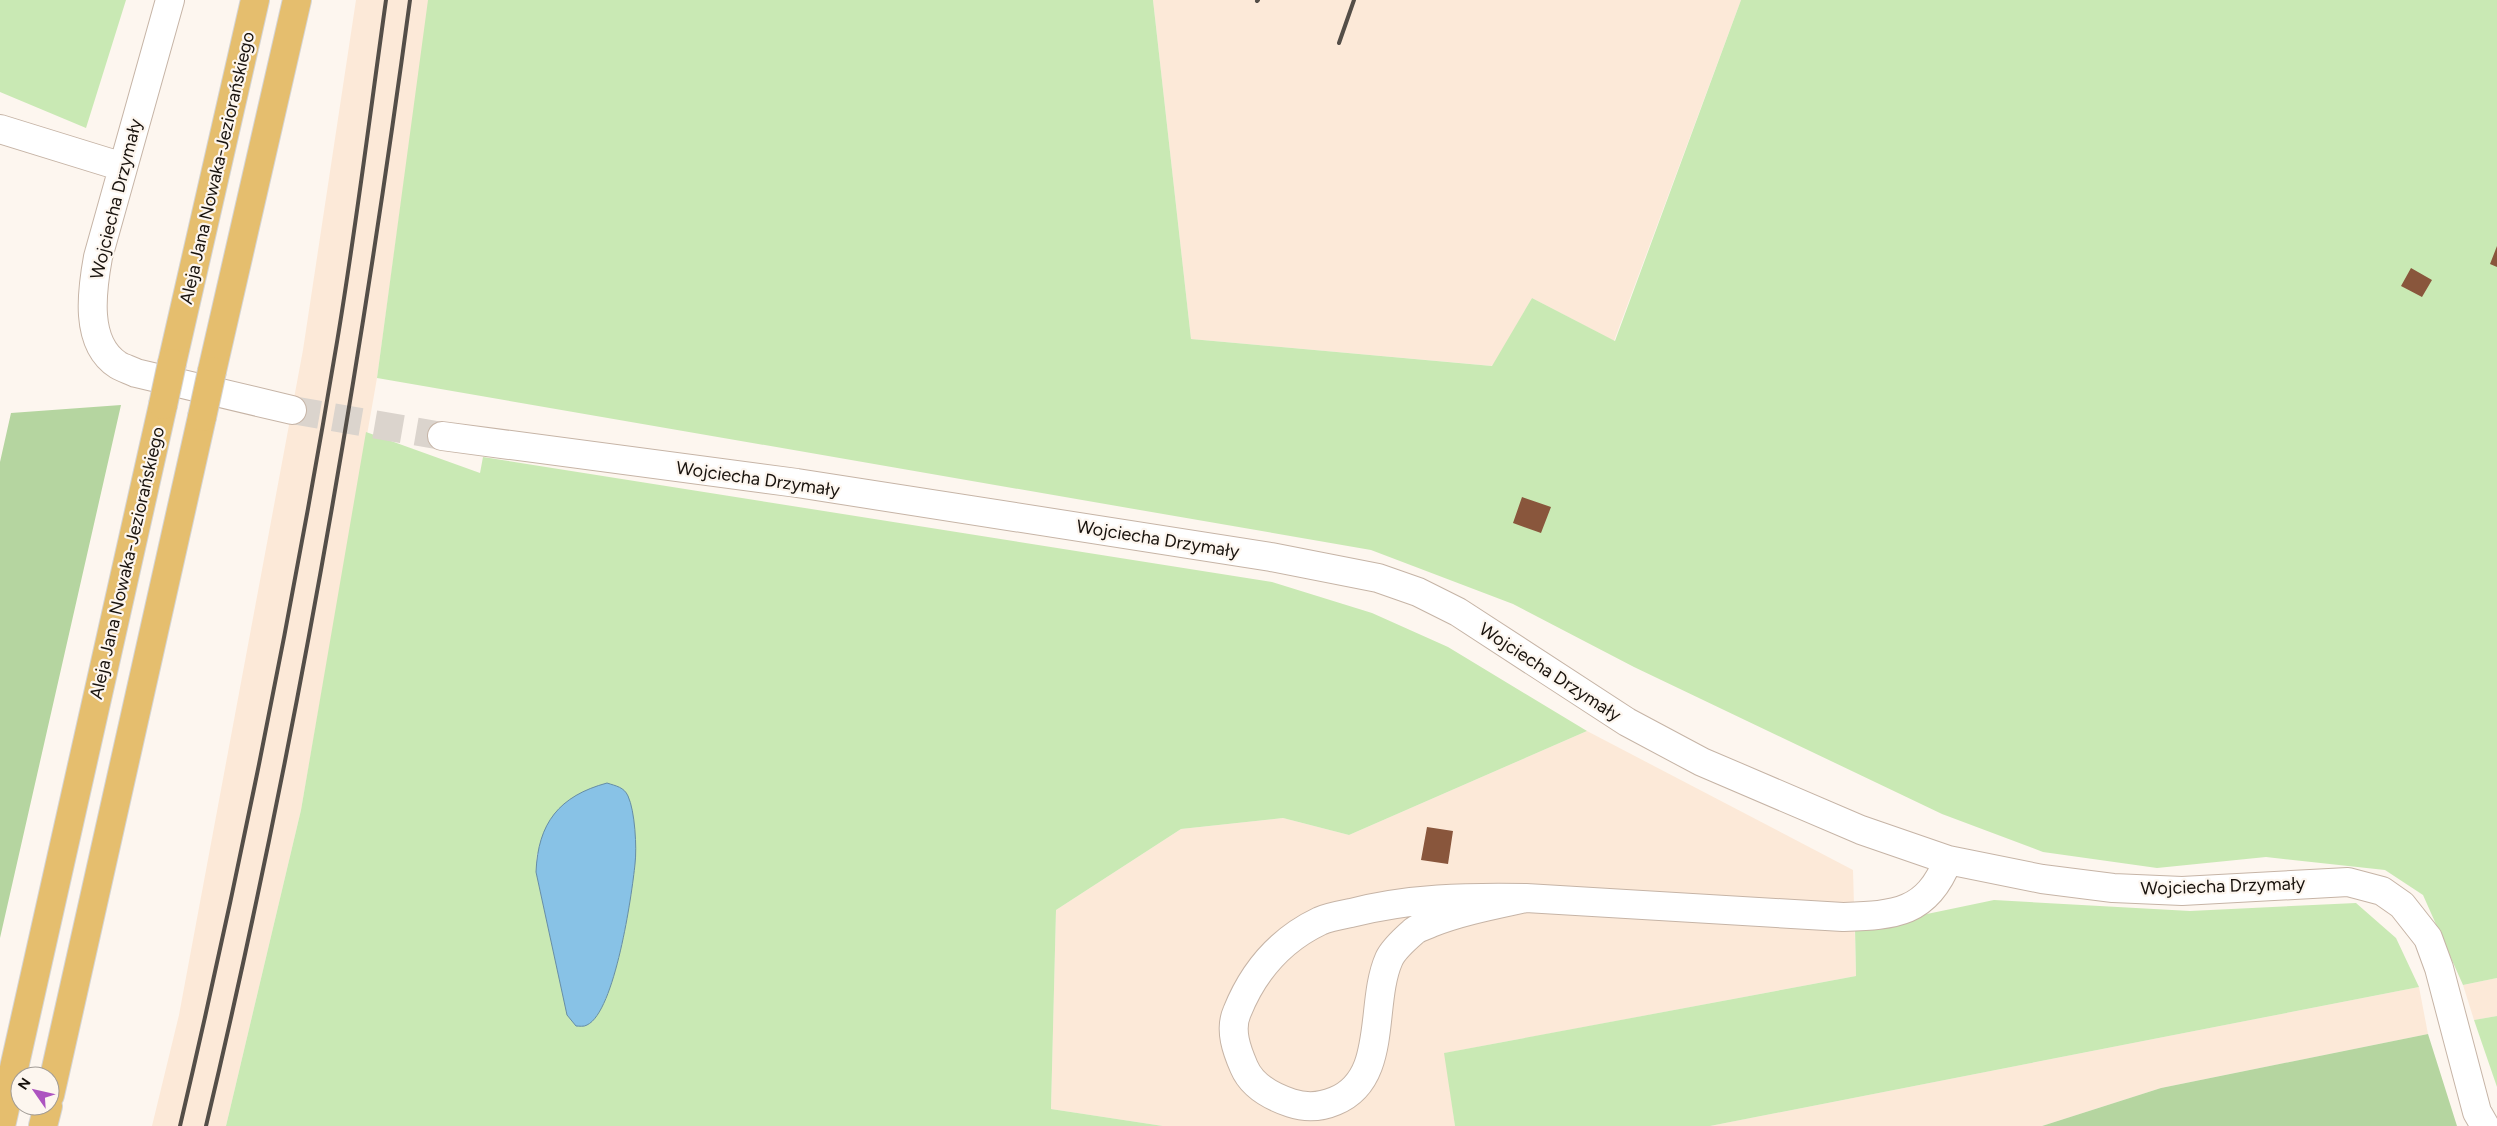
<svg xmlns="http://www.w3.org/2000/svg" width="2497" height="1126" font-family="Figtree,sans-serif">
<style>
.built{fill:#fce9d8}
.green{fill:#c9e9b4;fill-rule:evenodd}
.forest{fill:#b5d5a0}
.water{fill:#88c2e6;stroke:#668da5}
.building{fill:#89563c}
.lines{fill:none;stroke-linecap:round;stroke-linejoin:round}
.minor-tunnel{stroke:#dbd4cd;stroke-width:28;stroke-dasharray:28 14;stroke-linecap:butt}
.minor-casing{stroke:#c6b4a6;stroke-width:30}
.major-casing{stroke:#d5d4d3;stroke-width:30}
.minor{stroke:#fff;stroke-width:28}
.major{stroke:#e5be6e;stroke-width:28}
.rail{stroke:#544e48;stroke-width:4}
.major-bridge-casing{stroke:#d5d4d3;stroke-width:30;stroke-linecap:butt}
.major-bridge{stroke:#e5be6e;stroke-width:28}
.labels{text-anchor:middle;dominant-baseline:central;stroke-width:4.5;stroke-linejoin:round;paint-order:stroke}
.street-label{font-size:18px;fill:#18120d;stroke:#fdf6ef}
</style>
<rect width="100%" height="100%" fill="#fdf6ef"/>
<path class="built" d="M356,0H429L377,378L301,810L226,1126H152L179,1015L303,350Z
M1153,0H1741L1614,341L1532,298L1493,366L1191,339Z
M1587,731L1853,870L1856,976L1445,1053L1455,1126H1163L1051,1109L1056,910L1181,829L1283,818L1349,835Z
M2497,978V1016L2474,1020L2463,985Z
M2419,987L2428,1034L2161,1088L2042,1126H1710Z"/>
<path class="green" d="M0,0H126L86,128L0,92Z
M428,0H1153L1191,339L1492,366L1532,298L1615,341L1741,0H2497V978L2463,985L2423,895L2385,870L2266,857L2157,868L2043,852L1942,814L1634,667L1513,604L1371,550L377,378Z
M366,432L480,473L483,457L1272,582L1372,613L1448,647L1587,731L1349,835L1283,818L1181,829L1056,910L1051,1109L1163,1126H226L301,810ZM537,853L635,862C629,910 622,954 605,1000L567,1014L536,872Z
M1994,900L2190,911L2356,903L2396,938L2419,987L1710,1126H1455L1444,1053L1856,976L1855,929Z
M2497,1016V1087L2474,1020Z"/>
<path class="forest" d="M121,405L0,938V462L11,413Z
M2428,1034L2457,1126H2042L2161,1088Z"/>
<path class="water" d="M607,783C616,786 624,787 628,796C635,811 637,848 635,864C632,894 615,1012 587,1025C584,1027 579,1026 576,1026L567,1015L536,872C538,823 559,796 607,783Z"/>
<path class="building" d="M2497,246V267L2490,264Z
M2411,268L2432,280L2422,297L2401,286Z
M1522,497L1551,507L1541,533L1513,523Z
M1427,827L1453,831L1448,864L1421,860Z"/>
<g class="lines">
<path class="minor-tunnel" d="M292,410L442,436"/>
<defs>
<path id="minor" d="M170,0L98,257C92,290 84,343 118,365C123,368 130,370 136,373L292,410
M0,129L123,167
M442,436L797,483L1271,557L1378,578L1418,592L1458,612L1627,722L1702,762L1861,830L1948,860L2042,879L2113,888L2182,891L2348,882L2382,891L2402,905L2428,938L2439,968L2477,1112L2485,1126
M1526,898C1494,905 1462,911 1431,923C1425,926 1418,927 1413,932C1405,939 1393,950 1389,959C1369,1004 1389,1079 1335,1101C1321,1107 1306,1108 1291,1103C1273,1097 1252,1086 1244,1067C1237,1051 1229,1030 1237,1012C1253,972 1280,940 1320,921C1329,917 1341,915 1351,913C1409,898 1467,897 1526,898L1843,917C1895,915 1927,914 1948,860"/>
<path id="major" d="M172,363L255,0
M212,371L297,0
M50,1095L202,417
M1,1126L163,405
M43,1126L48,1106"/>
</defs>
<use href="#minor" class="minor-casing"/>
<use href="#major" class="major-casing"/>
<use href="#minor" class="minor"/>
<use href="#major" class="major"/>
<path class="rail" d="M1257,1L1258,0
M1339,43L1354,0
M180,1126C241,866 293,605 337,342C356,228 370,114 386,0
M206,1126C294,755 359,378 410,0"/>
<defs>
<path id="major-bridge" d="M163,405L172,363
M202,417L212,371"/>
</defs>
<use href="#major-bridge" class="major-bridge-casing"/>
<use href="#major-bridge" class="major-bridge"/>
</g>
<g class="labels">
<g class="street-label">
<text transform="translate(217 168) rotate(-77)">Aleja Jana Nowaka-Jeziorańskiego</text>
<text transform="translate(116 199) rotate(-76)">Wojciecha Drzymały</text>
<text transform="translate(758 479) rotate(8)">Wojciecha Drzymały</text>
<text transform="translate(1158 539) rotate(9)">Wojciecha Drzymały</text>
<text transform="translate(127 563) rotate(-77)">Aleja Jana Nowaka-Jeziorańskiego</text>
<text transform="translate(1550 672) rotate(33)">Wojciecha Drzymały</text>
<text transform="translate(2223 886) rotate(-2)">Wojciecha Drzymały</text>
</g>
</g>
<g transform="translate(35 1091) rotate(304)"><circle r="24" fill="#fdf6ef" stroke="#a19b95"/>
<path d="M0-4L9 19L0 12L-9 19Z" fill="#ad54c0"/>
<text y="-8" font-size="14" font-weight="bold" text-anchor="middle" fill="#18120d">N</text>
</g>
</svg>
